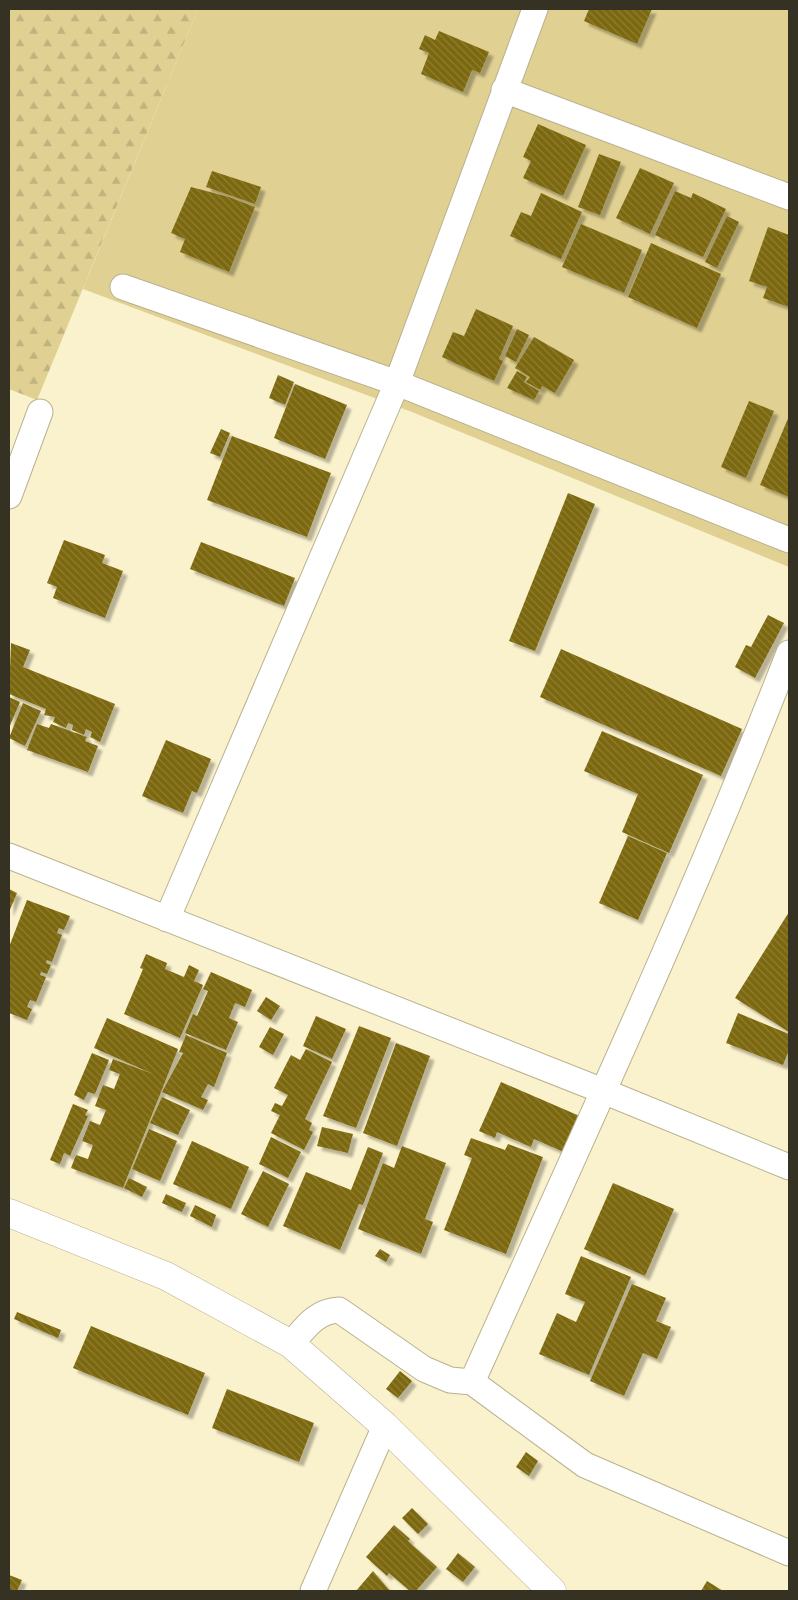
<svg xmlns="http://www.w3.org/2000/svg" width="798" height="1600" font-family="'Varela Round',sans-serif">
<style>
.green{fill:#e0d092}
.forest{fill:url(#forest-firs)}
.building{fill:url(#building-back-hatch);filter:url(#shadow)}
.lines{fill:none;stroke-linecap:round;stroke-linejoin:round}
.minor-casing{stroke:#bab18f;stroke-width:27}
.tertiary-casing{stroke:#bab18f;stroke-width:29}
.minor{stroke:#fff;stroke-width:25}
.tertiary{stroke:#fff;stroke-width:28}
</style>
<defs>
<pattern id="forest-firs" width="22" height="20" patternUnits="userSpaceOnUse" patternTransform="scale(1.25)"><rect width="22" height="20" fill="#e0d092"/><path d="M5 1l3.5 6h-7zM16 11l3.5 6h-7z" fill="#c1b37e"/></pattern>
<pattern id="building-back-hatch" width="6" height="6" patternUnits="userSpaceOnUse" patternTransform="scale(1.25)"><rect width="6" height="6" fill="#7c680e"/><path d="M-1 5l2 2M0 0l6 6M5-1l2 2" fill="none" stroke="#8e7e3a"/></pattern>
<filter id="shadow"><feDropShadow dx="4.5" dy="4.5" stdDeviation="1" flood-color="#0004"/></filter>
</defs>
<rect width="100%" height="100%" fill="#faf1cd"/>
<path class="green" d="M198,9H789V567L412,412L83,289Z"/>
<path class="forest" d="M9,9H198L37,400L9,389Z"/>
<path class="building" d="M589,9H652L637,44L584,21Z
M439,31L489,52L480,73L472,70L463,92L421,74L429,53L419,49L425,35L435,40Z
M538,124L586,145L563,196L523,178L531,161L523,157Z
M599,154L621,162L600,215L578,207Z
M640,168L674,183L650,234L616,218Z
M212,171L261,187L255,204L206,187Z
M191,187L229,197L255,207L229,272L180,252L185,239L171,233Z
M675,191L691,198L693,193L726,209L703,257L655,235Z
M541,193L582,212L561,259L510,236L521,212L531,216Z
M727,216L739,222L717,268L705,262Z
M581,224L642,250L624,293L562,267Z
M768,227L789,235V307L763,298L767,287L749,281Z
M651,243L721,274L697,328L628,297Z
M476,309L513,326L499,359L503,361L494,381L442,357L453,332L464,336Z
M517,329L529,335L516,362L505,356Z
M534,337L574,360L555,393L542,386L540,390L526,382L530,377L515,368Z
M517,371L527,377L524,382L539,391L534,400L507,388Z
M278,375L294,382L285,405L269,398Z
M295,384L347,405L325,459L274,438Z
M749,401L774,411L746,478L721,467Z
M789,416V497L760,485Z
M221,429L230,433L220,457L210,453Z
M232,436L331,473L307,537L207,500Z
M568,493L595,504L535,651L509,641Z
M64,540L105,555L102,563L123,571L105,618L53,598L57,587L47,583Z
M201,542L295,578L284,606L190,569Z
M768,615L784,623L755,678L735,667L746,645L751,647Z
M11,643L30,650L23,667L115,704L100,742L90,737L92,732L86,729L84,735L72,730L73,725L68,723L66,728L53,722L55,717L44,715L46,709L9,694Z
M561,649L742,729L721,776L540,697Z
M9,697L20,702L9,728Z
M23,703L41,711L25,746L9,738Z
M37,724L49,728L51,724L87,737L85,741L98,746L88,772L27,750Z
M602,731L703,775L669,853L622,832L638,794L584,771Z
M166,740L211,759L197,793L192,791L183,813L142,796Z
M628,836L667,853L638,920L599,903Z
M9,889L17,893L9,912Z
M27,900L70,916L64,930L59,928L57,933L62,935L52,962L47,960L46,963L51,965L47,974L41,972L40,975L46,977L36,1002L30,1000L27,1007L32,1009L27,1020L9,1013V947Z
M789,912V1032L735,998Z
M146,954L167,963L165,969L184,977L189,965L199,970L194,981L203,985L180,1038L124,1014L143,969L140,968Z
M211,972L252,990L245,1007L235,1003L229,1018L238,1022L226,1050L185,1033L193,1014L197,1016L208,991L203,989Z
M266,997L280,1006L271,1020L257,1011Z
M738,1013L789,1034V1050L783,1065L726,1043Z
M316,1016L346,1029L332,1059L303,1046Z
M107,1018L178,1049L123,1188L71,1168L76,1155L88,1159L93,1145L82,1141L90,1121L100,1125L106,1110L95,1106L103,1085L114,1089L120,1074L109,1070L113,1059L153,1074L94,1048Z
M359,1026L391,1038L356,1128L323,1116Z
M270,1027L284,1034L273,1055L259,1047Z
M186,1035L227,1053L214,1087L208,1084L201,1097L208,1100L203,1110L162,1092L183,1053L179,1052Z
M396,1043L430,1056L397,1146L363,1133Z
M306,1049L332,1062L305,1119L312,1123L309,1130L313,1132L304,1150L271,1133L280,1115L271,1111L275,1103L282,1106L288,1095L274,1088L291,1055L300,1060Z
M92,1053L109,1060L95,1094L88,1092L84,1100L74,1095Z
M501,1082L582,1117L566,1153L534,1139L531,1147L497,1132L495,1138L479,1131Z
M162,1097L190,1110L178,1135L150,1123Z
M73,1104L88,1110L85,1115L88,1116L70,1156L64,1153L60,1164L50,1160Z
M322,1127L353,1134L348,1153L317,1146Z
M149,1129L177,1141L160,1181L132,1169Z
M271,1137L301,1152L288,1178L259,1164Z
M471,1138L505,1150L508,1144L543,1157L506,1254L444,1230L472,1158L464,1155Z
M192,1141L249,1167L231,1209L173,1184Z
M402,1146L446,1163L425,1219L433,1222L421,1254L358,1229L383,1163L394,1168Z
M368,1147L383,1153L363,1205L359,1204L340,1250L283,1226L306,1172L351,1190Z
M263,1171L289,1184L268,1227L241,1214Z
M129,1178L147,1187L142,1197L124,1188Z
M613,1183L674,1209L645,1276L584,1249Z
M166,1194L186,1203L182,1212L162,1203Z
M195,1205L216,1215L212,1227L190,1216Z
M380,1249L390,1255L386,1262L375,1256Z
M581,1256L631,1277L589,1375L539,1354L557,1313L576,1322L585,1302L565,1294Z
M632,1284L666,1298L656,1321L671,1327L657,1359L643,1353L624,1396L590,1381Z
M17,1312L61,1330L58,1338L14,1319Z
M91,1326L205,1373L188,1415L73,1368Z
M400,1371L412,1381L398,1398L386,1389Z
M227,1389L314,1423L299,1462L212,1428Z
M526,1452L538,1461L529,1476L516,1467Z
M412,1508L428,1524L418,1534L402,1518Z
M394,1525L410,1539L408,1541L437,1567L416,1591H410L389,1573L387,1576L366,1557Z
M458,1553L475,1567L463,1582L446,1569Z
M373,1571L390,1591H356Z
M9,1575L22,1580L17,1591H9Z
M707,1581L723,1591H701Z"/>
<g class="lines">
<defs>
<path id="minor" d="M504,90L789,197
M123,287L397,383L789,540
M9,496L40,412
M9,856L603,1091L789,1167
M167,919L397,383L535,9
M291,1344C305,1328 316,1311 339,1310L424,1369L450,1380L472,1382C581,1140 693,900 789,653
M472,1382L585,1465L789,1553
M313,1591L385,1426"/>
<path id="tertiary" d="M9,1213L166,1276L291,1344L385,1426L552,1591"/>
</defs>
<use href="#minor" class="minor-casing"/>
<use href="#tertiary" class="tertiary-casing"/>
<use href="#minor" class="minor"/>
<use href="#tertiary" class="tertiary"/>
</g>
<rect width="798" height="1600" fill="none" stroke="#353123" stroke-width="20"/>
</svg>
